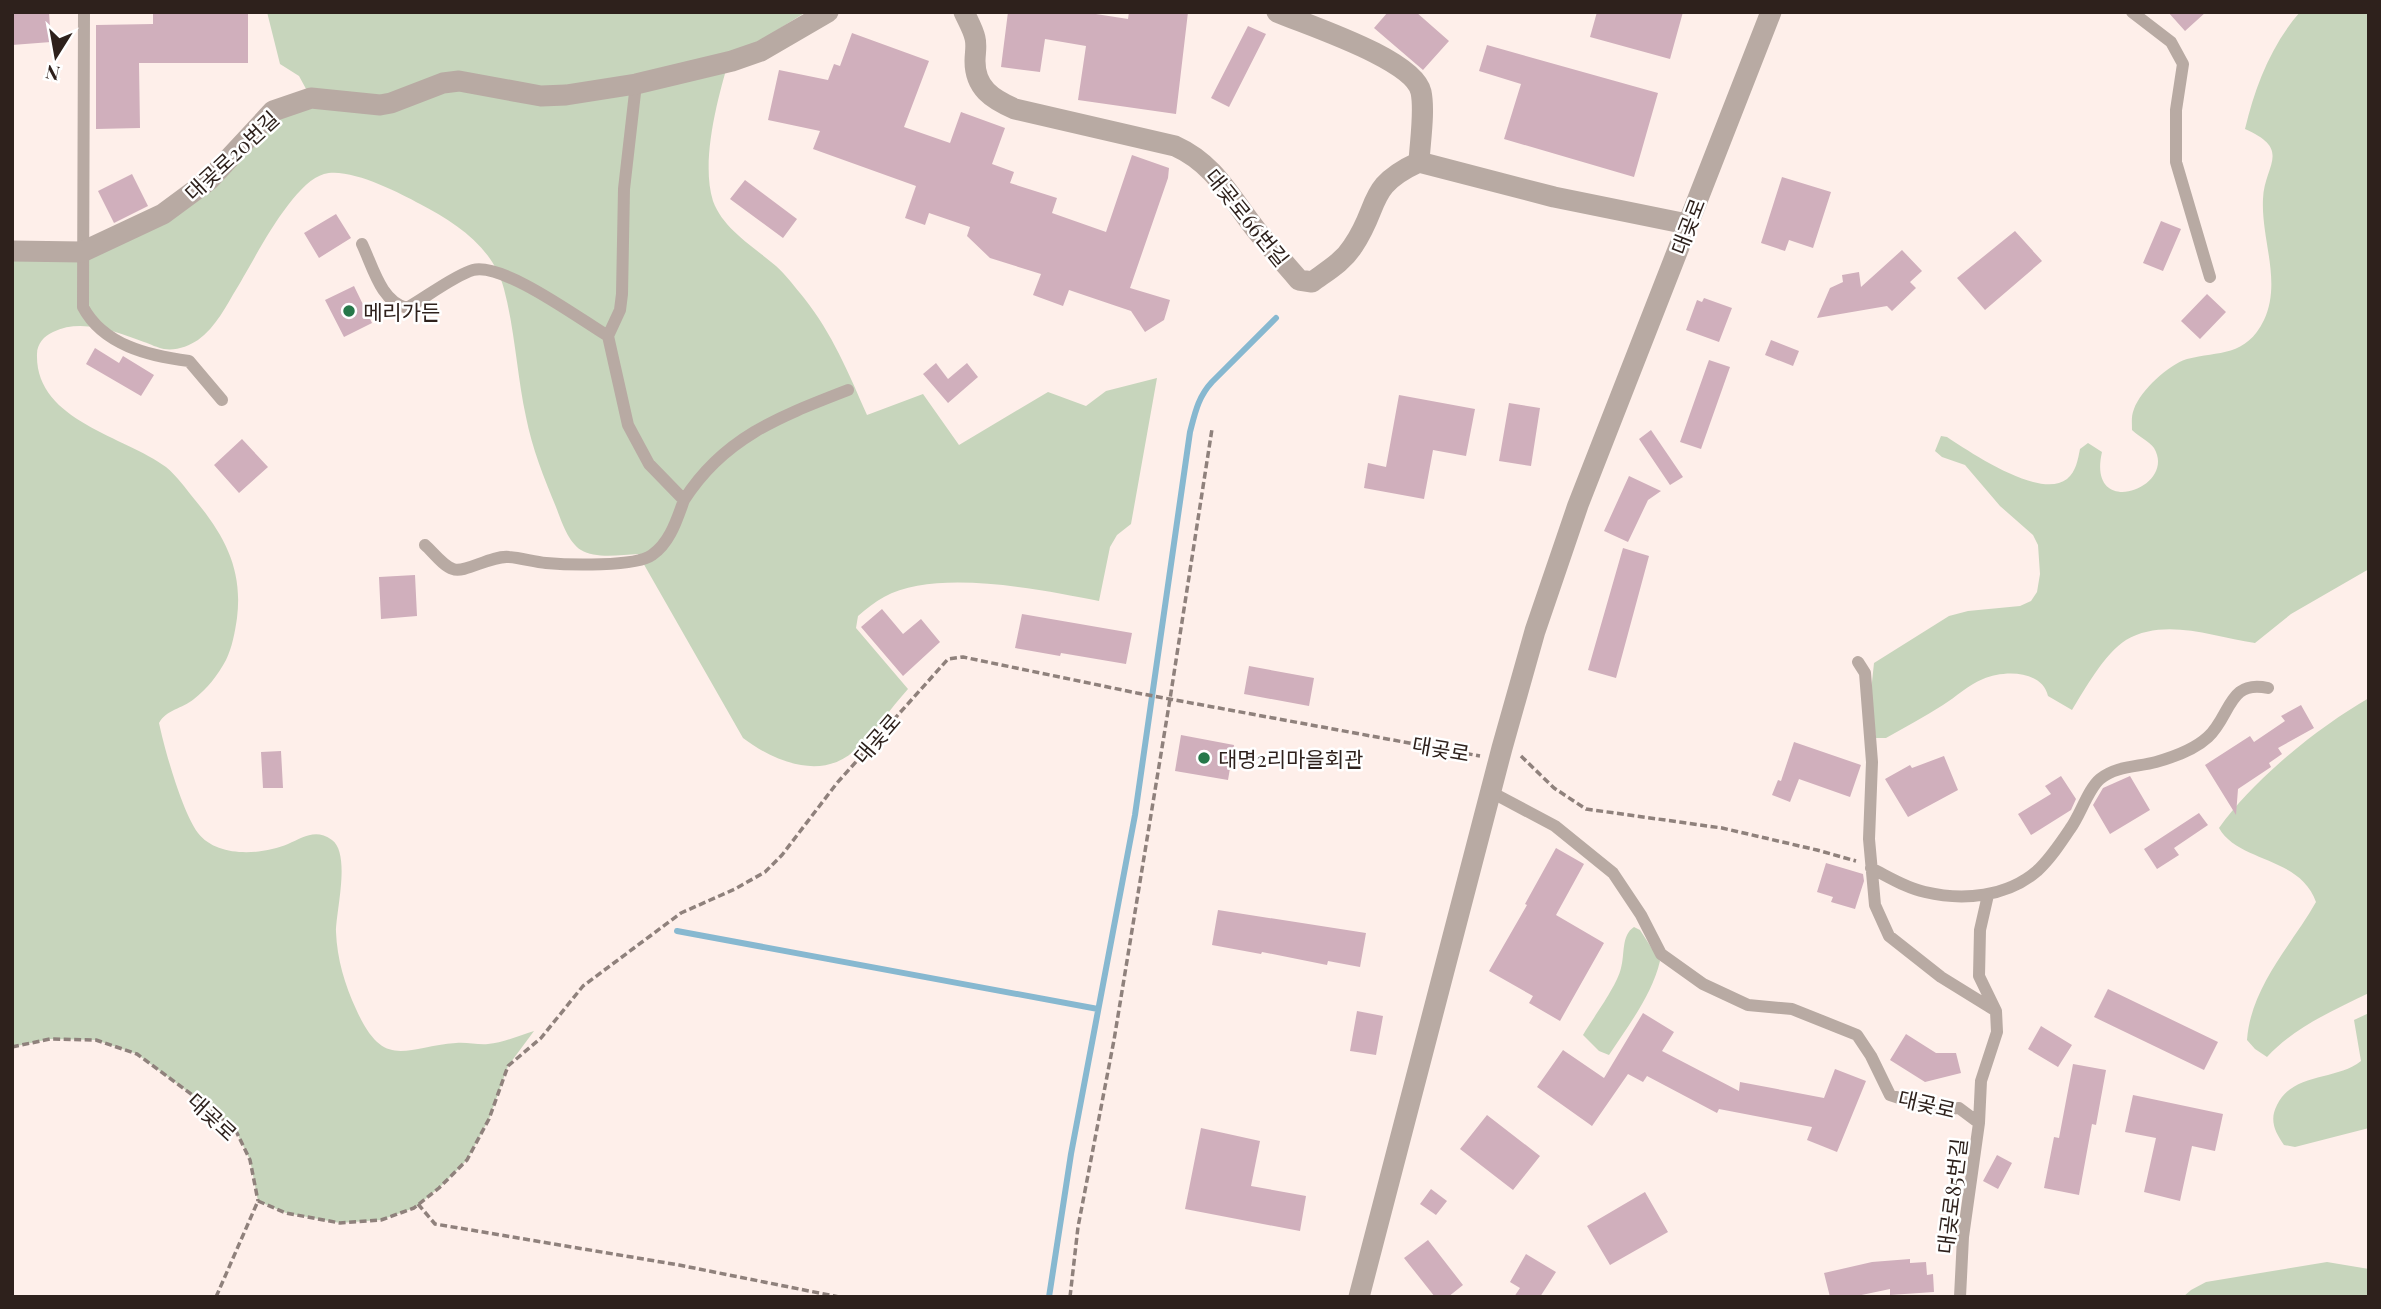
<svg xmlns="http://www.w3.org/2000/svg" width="2381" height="1309" font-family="'Playfair Display','Noto Sans KR',serif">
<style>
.green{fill:#c7d5bc}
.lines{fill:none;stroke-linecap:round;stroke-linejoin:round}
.stream{stroke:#87b8d0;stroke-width:6}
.building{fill:#d0afbc}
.path{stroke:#8f817c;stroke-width:3.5;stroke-dasharray:7 3.5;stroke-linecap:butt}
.service{stroke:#b8aaa3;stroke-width:12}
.minor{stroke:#b8aaa3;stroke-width:21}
.tertiary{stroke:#b8aaa3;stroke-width:21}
.poi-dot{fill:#257749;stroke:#fff;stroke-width:2.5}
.labels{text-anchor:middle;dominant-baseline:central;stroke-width:5;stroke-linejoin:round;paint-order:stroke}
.street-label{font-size:21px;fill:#2e211c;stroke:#fff}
.poi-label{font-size:21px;fill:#2e211c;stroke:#fff;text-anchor:start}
</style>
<rect width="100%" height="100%" fill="#feefea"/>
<path class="green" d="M267,12H806L761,40L731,53C719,93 700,160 713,201C723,229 754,247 776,266C786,275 795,287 804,298C832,333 849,374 867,415L923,394L959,445L1048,392L1086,406L1106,391L1157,378L1131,524L1117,535L1110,547L1099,601C1043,590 936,568 884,597C875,602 866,609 858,616L856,628L908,689C890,709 874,733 854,751C821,781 773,761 743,738L638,554C621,555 595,559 581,550C568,542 561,520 556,507C544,478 532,448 526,417C517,375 515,331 504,289C494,248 455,222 420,204C398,192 349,167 324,174C292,183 254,260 237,288C226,306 216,327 198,340C189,346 176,351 164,349C158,348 150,344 144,342C116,332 82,318 53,332C44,336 37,344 37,354C35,421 125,436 166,467C177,476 186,489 195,500C225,536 243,570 237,618C235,632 232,648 226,660C218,675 207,689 194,699C182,709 167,709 159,723C165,751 182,811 198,833C217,858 262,855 288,844C303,838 315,828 332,840C351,854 336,911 336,932C337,959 345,985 356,1009C384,1071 404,1047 456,1043C467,1042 478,1045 488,1044C503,1043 520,1035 534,1031L508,1066L489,1119L467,1160L439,1188L414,1208L381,1220L340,1223L286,1213L258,1201L250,1160L237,1133L214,1111L137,1054L96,1040L50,1039L12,1047V252H82L163,214L273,111L311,98L299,76L280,64Z
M2300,12H2369V569L2291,614L2255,643C2214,637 2165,617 2126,640C2105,653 2085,689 2072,710L2048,696C2042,670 2004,670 1983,679C1968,685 1956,697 1943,705C1924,717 1905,727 1886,738H1876L1870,701L1874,663L1949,616L1968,611L2020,606L2031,601L2037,592L2040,574L2038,545L2033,535L2000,506L1965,465L1942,457L1935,451L1941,436L1947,437C1970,452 2040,500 2067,479C2076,472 2078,459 2080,449L2088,443L2102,452C2086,521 2178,488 2154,448C2150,442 2138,436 2132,430C2132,423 2131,416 2134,409C2141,390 2168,365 2187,359C2219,351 2246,357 2264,320C2282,281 2261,240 2263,199C2264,165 2293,150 2245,129C2255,87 2271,45 2300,12Z
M2369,698V993C2332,1011 2295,1027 2267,1057L2255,1049L2247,1040C2251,986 2291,946 2316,902C2300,856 2239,863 2219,828C2254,779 2317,728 2369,698Z
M1634,927L1640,930L1660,961C1652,995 1628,1026 1609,1055L1599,1051L1583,1035C1593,1018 1617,986 1621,968C1625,955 1621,935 1634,927Z
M2369,1013V1128L2295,1147L2284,1145C2275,1132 2269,1120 2277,1105C2293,1072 2336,1081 2361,1061L2354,1020Z
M2327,1262L2369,1269V1297H2183L2191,1290L2206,1282Z"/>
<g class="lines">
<path class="stream" d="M677,931L1098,1009
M1049,1297L1071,1154L1135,815L1190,432C1195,413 1198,397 1212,382L1276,318"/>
</g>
<path class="building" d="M12,12H49L51,42L12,45Z
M1008,12H1083L1128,19L1129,12H1188L1176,114L1078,100L1086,46L1045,39L1040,72L1001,67Z
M1388,12H1416L1449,41L1423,70L1374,28Z
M1597,12H1683L1670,59L1590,37Z
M2168,12H2206L2185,31Z
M153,13H248V63H139L140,128L96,129V25L153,24Z
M1248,26L1266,34L1229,107L1211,98Z
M852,33L929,61L904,127L950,143L961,112L1005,128L992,164L1014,172L1010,183L1057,198L1052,213L1106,232L1132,155L1169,168L1168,178L1130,288L1170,300L1164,320L1145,332L1131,311L1069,290L1063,306L1033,295L1041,274L990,258L967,236L970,227L929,213L925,225L905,218L916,186L813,149L820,131L768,120L779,70L828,80L834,64L840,66Z
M1487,45L1658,93L1634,177L1504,139L1521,84L1479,71Z
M132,174L148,206L114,223L98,191Z
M1782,177L1831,192L1813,248L1789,240L1785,251L1761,243Z
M745,180L797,219L783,238L730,199Z
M336,214L351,238L319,258L304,233Z
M2161,221L2181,229L2163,271L2143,263Z
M2015,231L2042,261L1985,310L1957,278Z
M1902,250L1922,271L1910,282L1916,288L1892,311L1887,306L1817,318L1830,288L1843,282L1842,275L1859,272L1861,287Z
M354,286L372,323L344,337L325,300Z
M2207,294L2226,312L2200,339L2181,321Z
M1704,298L1732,308L1719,342L1686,330L1697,300L1702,302Z
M1771,340L1799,351L1793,366L1765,355Z
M95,348L119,363L123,356L154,375L141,396L86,364Z
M1709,360L1730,367L1701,449L1680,442Z
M936,363L948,379L967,363L978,377L948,403L923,374Z
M1399,395L1475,409L1466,456L1433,450L1424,499L1364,488L1368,463L1386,467Z
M1509,403L1540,408L1531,466L1499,461Z
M1651,430L1683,477L1670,485L1639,439Z
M242,439L268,467L239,493L214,465Z
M1629,476L1661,491L1648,500L1628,542L1604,531Z
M1623,548L1649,556L1616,678L1588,670Z
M415,575L417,616L381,619L379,577Z
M882,609L903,634L921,619L940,642L903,676L861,627Z
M1022,614L1132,633L1126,664L1061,653L1060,656L1015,648Z
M1249,666L1314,678L1309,706L1244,694Z
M2301,705L2314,728L2278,748L2282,754L2269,763L2271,767L2238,789L2236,815L2205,765L2250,736L2254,742L2285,721L2281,716Z
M1181,735L1234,745L1228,780L1175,771Z
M1794,742L1861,765L1850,797L1799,779L1790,802L1772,795L1778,780L1781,781Z
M281,751L283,788H263L261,752Z
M1944,756L1958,790L1908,817L1885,779L1910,765L1912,768Z
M2061,776L2076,799L2071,810L2031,835L2018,814L2051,794L2045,786Z
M2130,776L2150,810L2110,834L2093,805L2103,788Z
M2199,813L2208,825L2174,848L2179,855L2157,869L2144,849Z
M1556,848L1584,864L1556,915L1604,943L1560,1021L1529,1003L1533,996L1489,971L1527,905L1525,904Z
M1826,863L1863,874L1864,881L1855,909L1831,902L1833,897L1817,892Z
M1218,910L1366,933L1360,967L1328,961L1327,965L1262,952L1261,954L1212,945Z
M2108,989L2218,1042L2204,1070L2094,1017Z
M1357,1011L1383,1016L1376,1055L1350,1051Z
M1643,1013L1674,1032L1662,1051L1739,1091L1740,1082L1824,1098L1835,1069L1866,1081L1837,1152L1807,1140L1812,1127L1719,1109L1717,1113L1647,1076L1643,1082L1628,1074L1592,1126L1537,1087L1563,1050L1604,1078Z
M2041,1026L2072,1045L2058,1067L2028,1049Z
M1906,1034L1936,1053H1956L1961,1073L1925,1082L1890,1060Z
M2073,1064L2106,1070L2096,1125L2092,1124L2079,1195L2044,1188L2054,1137L2059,1138Z
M2133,1095L2223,1114L2215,1151L2192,1146L2180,1201L2144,1192L2156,1138L2125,1132Z
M1487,1115L1540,1156L1513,1190L1460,1149Z
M1201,1128L1260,1141L1251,1186L1306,1196L1300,1231L1185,1209Z
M1997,1155L2012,1163L1998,1189L1983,1181Z
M1431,1189L1447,1201L1436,1215L1420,1204Z
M1645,1192L1668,1232L1610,1265L1587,1226Z
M1428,1240L1463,1285L1448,1297H1435L1404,1258Z
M1526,1254L1556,1272L1540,1297H1514L1520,1288L1510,1282Z
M1910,1259V1263L1926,1262L1927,1275L1933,1274L1934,1292L1890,1295V1289L1852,1297H1830L1824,1273L1872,1262Z"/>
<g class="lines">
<path class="path" d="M1521,756L1554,788L1586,809L1722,828L1817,850L1856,861
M12,1047L50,1039L96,1040L137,1054L214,1111L237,1133L250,1160L258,1201
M258,1201L286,1213L340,1223L381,1220L414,1208L439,1188L467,1160L489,1119L508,1066L541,1038L583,986L681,913L735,889L765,872L782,855L837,783L948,659L963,657L1137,693L1480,756
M418,1204L435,1224L679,1265L839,1297
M216,1297L258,1201
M1070,1297L1078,1227L1114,1040L1170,699L1212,429"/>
<path class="service" d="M84,12L83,307C103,345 149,356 189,361L222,400
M2132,12L2171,42L2183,64L2176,110V162L2210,277
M362,244C373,267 381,302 407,308C425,298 455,275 473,270C503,262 581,320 608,336
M684,500C724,437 781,416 848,390
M425,545C433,552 443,566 453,569C464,574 491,555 509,557C522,558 534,562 546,563C568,565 636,567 652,555C670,543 677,519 684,500L649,464L628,425L608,336L620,310L622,294L624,189L636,84
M1858,662L1865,673L1872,762L1869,839L1875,905L1889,936L1941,977L1996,1011L1997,1032L1981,1081L1979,1123L1963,1237L1960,1297
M1491,792L1555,826L1613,873L1641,915L1661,954L1703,984L1748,1005L1792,1009L1857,1035L1871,1056L1890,1095L1936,1110L1959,1108L1979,1123
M1871,868C1889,877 1906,888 1925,892C1963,901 2007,897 2037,871C2050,859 2060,844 2070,829C2080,816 2088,789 2100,779C2116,766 2137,767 2156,762C2174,757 2194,750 2208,737C2231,716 2228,679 2268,688
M1988,895L1980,930L1979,976L1996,1011"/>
<path class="minor" d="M964,12C968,21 973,29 975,38C977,46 975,53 975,61C975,88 992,99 1015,109L1175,146C1215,164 1230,197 1257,231C1271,248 1285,264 1299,280L1312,282C1327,271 1343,262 1353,246C1381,205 1365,187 1419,162L1554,197L1687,224
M1277,12C1307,25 1414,59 1421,92C1425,111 1420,142 1419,162
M12,251L82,252L163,214L209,180L273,111L311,98L380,105L391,103L443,83L459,81L541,96L566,95L636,84L732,61L761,51L828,12"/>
<path class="tertiary" d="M1359,1297L1502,748L1535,631L1578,505L1771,12"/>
</g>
<g class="poi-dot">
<circle cx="349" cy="311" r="7"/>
<circle cx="1204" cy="758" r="7"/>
</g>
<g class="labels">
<g class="street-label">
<text transform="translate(231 155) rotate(-43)">대곶로20번길</text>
<text transform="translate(1248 217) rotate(51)">대곶로66번길</text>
<text transform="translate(1687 226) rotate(-69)">대곶로</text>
<text transform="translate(876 738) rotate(-49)">대곶로</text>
<text transform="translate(1441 748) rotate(10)">대곶로</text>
<text transform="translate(1927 1103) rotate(13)">대곶로</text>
<text transform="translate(213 1116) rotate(43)">대곶로</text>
<text transform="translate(1951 1196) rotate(-83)">대곶로85번길</text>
</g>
<g class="poi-label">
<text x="363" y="311">메리가든</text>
<text x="1218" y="758">대명2리마을회관</text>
</g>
</g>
<rect width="2381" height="1309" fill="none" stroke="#2e211c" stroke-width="28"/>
<g transform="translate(56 56) rotate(191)" stroke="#ffffff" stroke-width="5" paint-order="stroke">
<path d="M0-5L12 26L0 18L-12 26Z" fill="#2e211c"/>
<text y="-10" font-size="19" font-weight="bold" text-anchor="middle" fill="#2e211c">N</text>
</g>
</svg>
